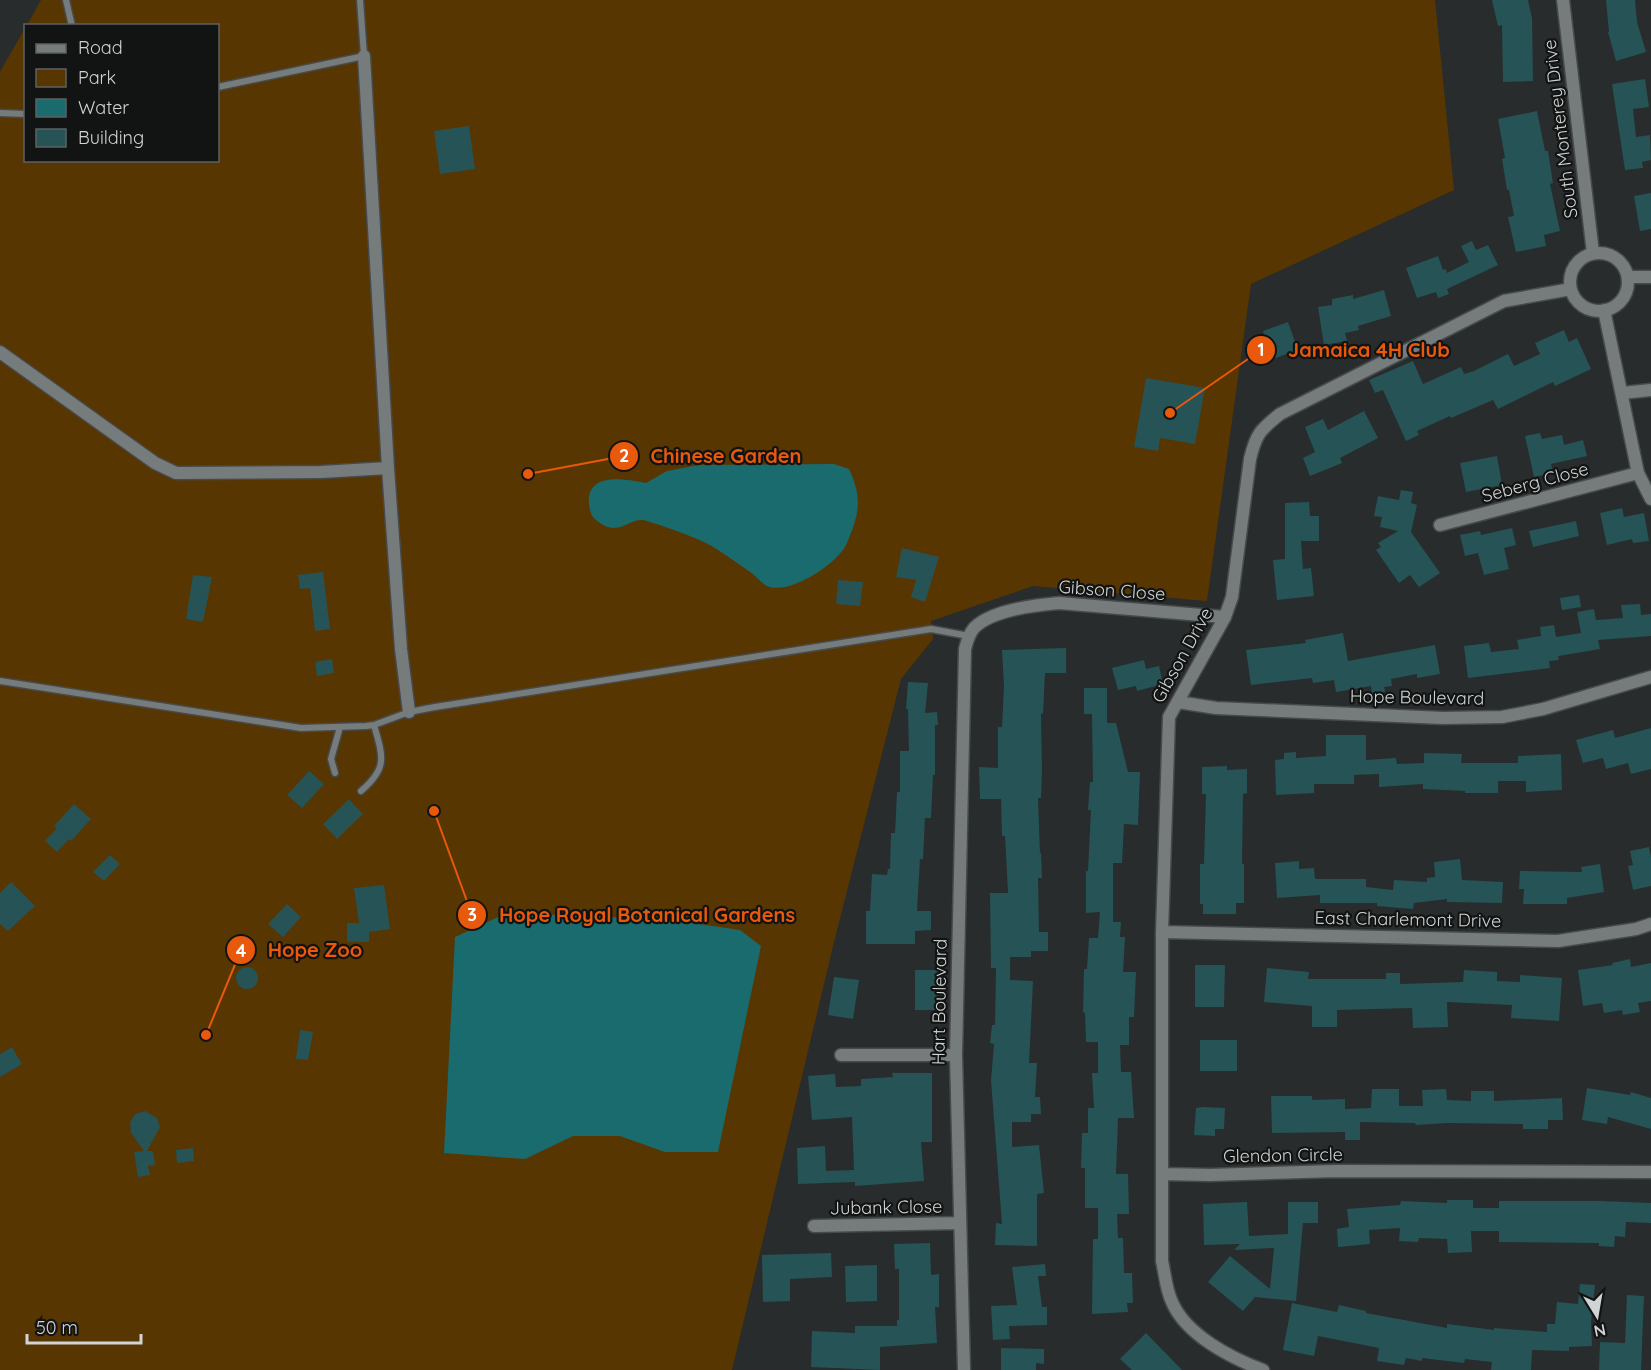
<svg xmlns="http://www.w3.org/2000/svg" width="1651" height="1370" font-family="Quicksand,sans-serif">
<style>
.green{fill:#583601}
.water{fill:#1a6b6e}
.building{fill:#265355}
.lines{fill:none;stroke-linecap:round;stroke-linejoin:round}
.lane-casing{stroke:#474a4a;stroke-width:9}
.street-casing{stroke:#474a4a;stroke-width:15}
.lane{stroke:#767b7c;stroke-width:6}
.street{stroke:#767b7c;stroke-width:12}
.labels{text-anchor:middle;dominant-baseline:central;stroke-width:4.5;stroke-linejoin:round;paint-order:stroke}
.street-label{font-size:18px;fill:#d1d4d4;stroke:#121414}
.leader{fill:none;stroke:#e8590c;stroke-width:2}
.callout-dot{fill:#e8590c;stroke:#121414;stroke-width:2}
.mark-label{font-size:18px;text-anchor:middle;font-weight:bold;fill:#fff}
.callout-label{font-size:20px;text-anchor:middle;font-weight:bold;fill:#e8590c;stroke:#121414;stroke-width:4.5;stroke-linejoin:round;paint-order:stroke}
</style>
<rect width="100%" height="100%" fill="#282c2c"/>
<path class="green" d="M41,0H1435L1454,190L1251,284L1207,601L1033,586L931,621L933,639L901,679L834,942L732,1370H0V72L25,28L26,160H218V26L27,25Z"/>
<path class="water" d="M834,464L849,469C863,499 859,514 847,543C839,563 789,596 767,586C762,583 757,578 753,574C740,565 728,556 715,548C699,538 666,527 647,521C629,515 620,540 596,520C591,516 590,511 589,504C586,471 627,479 646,483L667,471L699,465Z
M507,913L665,919L740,930L761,946L718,1152H665L620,1136H573L525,1159L444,1153L455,937Z"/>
<path class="building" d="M1492,0H1528L1532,18L1533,81L1503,82L1502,25L1498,26Z
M1606,0H1635L1637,22L1646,52L1616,61L1608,32H1609Z
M1645,79L1649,107L1633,109L1636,137L1650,135L1651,160L1642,162L1643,168L1625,170L1612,84Z
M1537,111L1545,151H1548L1553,183L1550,184L1560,231L1544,235L1546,246L1516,252L1508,217L1514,216L1509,190H1507L1502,159L1505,158L1498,119Z
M469,126L475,169L440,174L434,131Z
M1651,193V229L1640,231L1634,196Z
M1472,241L1476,250L1488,245L1498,265L1447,289L1449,294L1438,298L1436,292L1417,298L1406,268L1438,256L1443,270L1446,269L1447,273L1469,262L1461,246Z
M1384,290L1391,316L1358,326L1359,330L1345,333L1347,341L1324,345L1318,307L1332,305V299L1353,295V299Z
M1288,322L1298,350L1273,359L1263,331Z
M1564,330L1569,342L1577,338L1591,369L1555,386L1553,382L1498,409L1493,400L1451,418L1450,416L1417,431L1419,435L1406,441L1383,390L1375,393L1369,380L1413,361L1423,384L1461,367L1464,374L1474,371L1508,354L1514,366L1540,354L1535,343Z
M1146,378L1205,388L1195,444L1160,438L1158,451L1134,447Z
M1364,411L1378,438L1340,458L1342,463L1310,476L1303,458L1315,452L1305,427L1323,419L1328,430Z
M1540,433L1542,439L1562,435L1564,445L1583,440L1587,456L1551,464L1553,473L1534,477L1525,436Z
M1497,456L1502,485L1466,492L1460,463Z
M1401,490L1413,492L1411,503L1417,505L1411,532L1440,573L1419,587L1410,575L1399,583L1376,550L1381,547L1378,543L1398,531L1380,527L1382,517L1374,516L1378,496L1399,500Z
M1309,502L1310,516H1319V541H1301L1303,569L1311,568L1314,596L1277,600L1273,560L1285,559V503Z
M1622,508L1624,517L1644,513L1649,541L1633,543L1632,539L1607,545L1600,513Z
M1576,521L1579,536L1533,547L1529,531Z
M1512,528L1516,545L1504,548L1509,569L1484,575L1478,553L1465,556L1460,535L1480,531L1481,535Z
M902,548L939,557L925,602L911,597L916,580L896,577Z
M323,572L330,629L315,631L310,588L300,589L298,575Z
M193,575L212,577L203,622L186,619Z
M838,580L863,582L860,606L836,604Z
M1579,595L1581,607L1562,610L1560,598Z
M1640,604L1641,615L1651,614V636L1598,640L1600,649L1558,656L1559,660L1549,661L1550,668L1468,678L1464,646L1489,643L1491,652L1519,649L1517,640L1541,636L1540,627L1554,625L1556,637L1581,633L1577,612L1594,609L1596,620L1623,618L1621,605Z
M1343,633L1348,661L1435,645L1440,674L1417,678V674L1391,679L1392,686L1384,687L1385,692L1372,694L1371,686L1336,692L1334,680L1313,683L1312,678L1251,685L1246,650L1306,643L1305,640Z
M1066,648V673H1045L1043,714L1041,713L1042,771L1041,798H1038L1040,853H1041L1042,878H1038L1039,932H1048V951H1031V957H1010V980L1033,981L1029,1063H1037L1035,1097H1040L1041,1114H1031V1122H1012V1147L1039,1145L1044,1193L1037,1194V1246L995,1245L996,1223L1002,1224L991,1080L994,1044L990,1043L992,1025H995L996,968H991L990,893H1008L1005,836H1002L1001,799H980L979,767L998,768V727H1002L1004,686L1002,650Z
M332,659L334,673L317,676L315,662Z
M1144,660L1146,669L1159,666L1163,684L1137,691L1136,686L1118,690L1112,668Z
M908,682L928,683L925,713L937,712L938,725H935V775H933L931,818H925L923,859H920L917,911H931V930L915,931V944H866V911H870L872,874L887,875L888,869H890L891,833H895L897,792H900V751H909L908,709H906Z
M1084,688H1107V723H1116L1128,772H1140L1138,825L1124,824L1122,863H1113V922H1121L1120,937H1125L1123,972H1136L1134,1017H1129V1045H1120L1121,1072H1131L1134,1118H1118L1116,1174H1128L1129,1214H1117L1118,1238H1123L1124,1273H1132L1133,1303H1127L1128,1312L1092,1314L1093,1239H1098V1208H1085V1168H1081L1082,1133H1088V1108H1094L1092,1073H1098V1042H1086L1085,1013L1083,1012L1084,969H1087L1089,938H1098L1100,912L1086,913V871H1088L1091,810H1088L1090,782H1093L1092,714H1084Z
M1651,728V769L1631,774L1628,763L1606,769L1603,758L1583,763L1576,740L1613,730L1615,738Z
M1326,735H1366V760L1396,758L1397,764L1424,763V753L1462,754L1461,763H1518V756L1561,754L1562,790L1526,792V781H1498V793H1465V791L1423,789V784L1379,787V774L1354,775V784H1314V793L1276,795L1275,760L1284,759V753L1296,752V758L1326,756Z
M1227,766V770L1247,769V793L1243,794L1242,864H1244V903H1236V914H1203V904H1200V864H1204L1206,794H1202V767Z
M309,771L324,784L302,808L287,795Z
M349,799L363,814L337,839L323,824Z
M74,804L91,819L71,841L69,839L57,852L45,841L57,828L54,826Z
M1649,847L1651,857V886L1633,890L1628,866L1633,865L1630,851Z
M110,855L120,864L104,881L93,872Z
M1460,859L1462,880L1503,882L1502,903L1447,902V899L1414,903L1413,909L1377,906V903H1320V895L1277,898L1275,863L1299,861V869L1314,868L1315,879H1366V887L1393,890L1394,880L1427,882V878L1435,877L1434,862Z
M1600,864L1604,892L1567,898V904H1523L1524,889H1519L1520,871L1582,872L1581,867Z
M11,882L35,906L8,931L0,924V893Z
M384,885L390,929L369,932V942H347V923H359L354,888Z
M287,904L301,917L283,937L268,924Z
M1630,959L1631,967L1651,963V1001L1638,1003L1640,1012L1623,1015L1622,1010L1604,1013L1602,1003L1583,1006L1578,970L1613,965L1612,963Z
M1195,965H1225L1224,1007H1195Z
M236 978a11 11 0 1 1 22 0a11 11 0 1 1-22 0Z
M1267,968L1309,972L1308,979H1386V973H1400V984L1463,982L1464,970L1497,972V981L1520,982V975L1562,978L1559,1021L1511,1018L1512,1005L1447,1002L1448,1027L1413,1028L1412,1008L1337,1010V1027H1312V1006L1264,1002Z
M915,970H938V1010H915Z
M834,977L859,980L853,1019L828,1015Z
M300,1030L313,1032L308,1060L296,1059Z
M1200,1040H1237V1071H1200Z
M12,1047L22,1064L0,1077V1054Z
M892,1073H932V1142H921L924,1181L855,1186V1182L798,1184L797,1148L825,1146L826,1171L854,1170L852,1117L812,1120L808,1076L835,1074L836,1087L861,1086V1079L893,1077Z
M1587,1088L1630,1095L1631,1092L1651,1098V1129L1608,1117L1607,1124L1582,1120Z
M1372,1089H1399V1106H1423L1422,1090L1446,1089L1447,1100L1471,1101V1091H1494V1101L1562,1098L1563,1120H1548V1129H1523V1124L1448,1123L1416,1125L1415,1123L1360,1122V1140H1345V1132L1272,1133L1271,1096H1312V1100L1345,1099V1109L1371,1108Z
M1203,1107L1225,1108L1224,1129H1215V1136L1194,1135L1196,1108Z
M145,1111L157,1118L160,1127L147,1151H153L155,1165L148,1166L150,1175L138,1177L134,1152L144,1151L131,1133L130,1123L135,1114Z
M193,1148L194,1161L177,1163L176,1150Z
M1447,1200H1473V1208H1499V1201H1601L1651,1203V1223L1626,1222L1625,1237L1615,1236L1614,1247L1599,1246V1243L1499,1242V1231H1471L1472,1252L1448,1253L1447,1239L1419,1238L1418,1242L1399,1241L1400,1228L1369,1230L1370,1244L1338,1247L1337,1229L1349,1227L1347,1209L1400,1205L1401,1201L1447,1203Z
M1247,1202L1249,1236L1288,1234V1202H1318V1223H1303L1296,1301L1255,1297L1243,1311L1208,1282L1230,1256L1270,1289L1274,1248L1234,1250L1240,1244L1204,1245L1203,1204Z
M930,1243L931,1275L939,1274V1307H935L937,1343L880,1347V1370L811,1367L812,1331L855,1333V1326H897V1320H899V1269H895L894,1244Z
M831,1253L832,1277L790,1279V1301L763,1302L762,1255Z
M1045,1264L1046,1276H1038L1042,1307H1047V1325L1009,1326L1010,1339L993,1340L991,1306L1017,1305L1012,1267Z
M877,1265V1301L846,1302L845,1266Z
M1580,1284L1595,1285L1591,1322L1592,1346L1569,1347V1351L1532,1350L1531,1370H1491L1492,1362L1465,1359L1464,1363L1422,1358V1361L1406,1358L1404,1365L1377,1361L1379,1348L1318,1336L1314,1356L1283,1350L1292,1303L1337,1312L1339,1305L1366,1311V1313L1447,1328V1324L1494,1330V1328L1547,1332V1324H1555L1557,1302L1578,1304Z
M1627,1295L1644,1296L1641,1370H1599L1600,1342L1625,1343Z
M1146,1333L1182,1370H1132L1120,1359Z
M1001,1348L1044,1349V1364L1036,1363V1370H1001Z"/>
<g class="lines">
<defs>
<path id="lane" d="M66,0L72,26
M218,87L364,56L360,0
M0,113L26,114
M0,681L301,728L366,726L374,725L409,712L435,707L931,629L969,636
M335,773L331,759L340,727
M361,791C388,768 383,757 374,725"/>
<path id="street" d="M1563,0L1593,253
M364,56L388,468L401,649L409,712
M1570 282a29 29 0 1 1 58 0a29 29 0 1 1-58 0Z
M1628,277H1651
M1604,310L1638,473L1651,499
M0,352L155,463L176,473L321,472L388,468
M1622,393L1651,390
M1440,525L1638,473
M1178,702L1216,708L1443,718L1502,717L1543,709L1651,677
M1162,932L1558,941L1636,929L1651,924
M841,1055H956
M1162,1174L1210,1175L1335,1171L1651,1172
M814,1226L960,1223
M964,1370L956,1055L965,649C967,641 969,634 974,628C992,610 1035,605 1059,603L1225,617
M1263,1370C1231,1358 1186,1335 1172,1302C1166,1290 1165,1274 1162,1261V932L1169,717L1225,617L1232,597L1250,459C1256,434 1260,430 1280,414L1504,301L1571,289"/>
</defs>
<use href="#lane" class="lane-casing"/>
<use href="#street" class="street-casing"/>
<use href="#lane" class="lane"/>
<use href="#street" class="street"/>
</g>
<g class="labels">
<g class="street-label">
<text transform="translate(1560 129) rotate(-97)">South Monterey Drive</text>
<text transform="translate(1535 482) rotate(-15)">Seberg Close</text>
<text transform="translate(1112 590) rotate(4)">Gibson Close</text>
<text transform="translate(1182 655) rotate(-61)">Gibson Drive</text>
<text transform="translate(1417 697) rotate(1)">Hope Boulevard</text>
<text transform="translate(1408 919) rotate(1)">East Charlemont Drive</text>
<text transform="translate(939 1002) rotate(-89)">Hart Boulevard</text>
<text transform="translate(1283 1155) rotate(-1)">Glendon Circle</text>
<text transform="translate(886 1207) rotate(-1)">Jubank Close</text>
</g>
</g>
<path class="leader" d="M1170 413L1261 350M528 474L624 456M434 811L472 915M206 1035L241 950"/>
<g class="callout-dot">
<circle cx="1170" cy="413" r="6"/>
<circle cx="528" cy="474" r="6"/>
<circle cx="434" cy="811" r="6"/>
<circle cx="206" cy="1035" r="6"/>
<circle cx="1261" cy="350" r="15"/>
<circle cx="624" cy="456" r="15"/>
<circle cx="472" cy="915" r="15"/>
<circle cx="241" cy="950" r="15"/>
</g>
<g class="mark-label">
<text x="1261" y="356">1</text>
<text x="624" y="462">2</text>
<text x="472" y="921">3</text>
<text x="241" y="957">4</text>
</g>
<g class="callout-label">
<text x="1369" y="357">Jamaica 4H Club</text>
<text x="726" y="463">Chinese Garden</text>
<text x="647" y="922">Hope Royal Botanical Gardens</text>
<text x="315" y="957">Hope Zoo</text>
</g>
<rect x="24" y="24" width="195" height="138" fill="#121414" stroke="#5e6161" stroke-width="1.5"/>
<rect x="36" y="44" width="30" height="9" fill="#767b7c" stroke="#5e6161" stroke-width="1.5"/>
<text x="78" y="54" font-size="18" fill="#d1d4d4">Road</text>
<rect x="36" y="69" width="30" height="18" fill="#583601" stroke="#5e6161" stroke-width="1.5"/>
<text x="78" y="84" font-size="18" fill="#d1d4d4">Park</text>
<rect x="36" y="99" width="30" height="18" fill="#1a6b6e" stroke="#5e6161" stroke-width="1.5"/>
<text x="78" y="114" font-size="18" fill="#d1d4d4">Water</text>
<rect x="36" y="129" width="30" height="18" fill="#265355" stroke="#5e6161" stroke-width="1.5"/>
<text x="78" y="144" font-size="18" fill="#d1d4d4">Building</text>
<g transform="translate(1597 1316) rotate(169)" stroke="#121414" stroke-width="4.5" paint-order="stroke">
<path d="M0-4.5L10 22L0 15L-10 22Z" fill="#d1d4d4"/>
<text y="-9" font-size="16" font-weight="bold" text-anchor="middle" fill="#d1d4d4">N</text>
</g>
<path d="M27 1334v9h114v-9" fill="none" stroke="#d1d4d4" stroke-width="3"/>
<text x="36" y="1334" font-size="18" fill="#d1d4d4" stroke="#121414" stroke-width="4.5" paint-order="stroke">50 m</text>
</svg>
